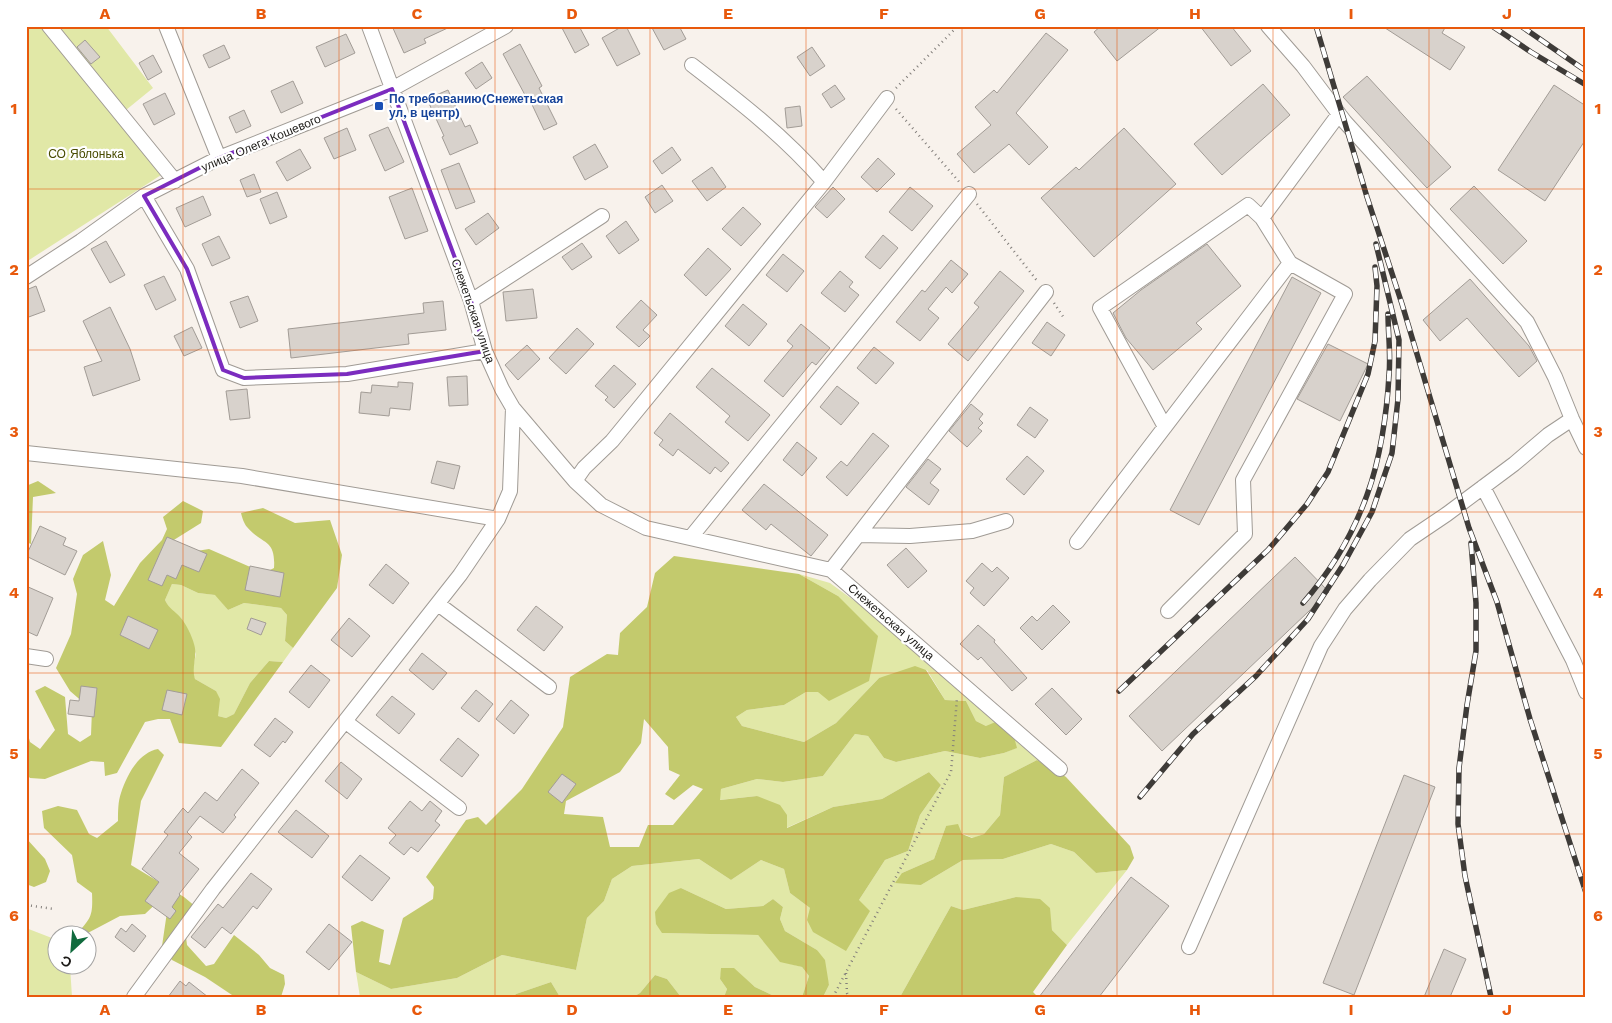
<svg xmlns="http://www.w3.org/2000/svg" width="1612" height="1023" font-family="'Work Sans',sans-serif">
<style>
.green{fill:#e1e8a7}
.forest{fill:#c3ca6d;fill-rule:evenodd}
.building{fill:#d8d2cc;stroke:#a29c96}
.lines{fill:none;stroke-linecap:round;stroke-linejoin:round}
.minor-casing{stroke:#a09b95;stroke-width:16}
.path{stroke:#837f7b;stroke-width:2.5;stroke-dasharray:1 4;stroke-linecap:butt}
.minor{stroke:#fff;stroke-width:14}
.rail-casing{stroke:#3e3b38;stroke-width:5.5}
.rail{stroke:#fff;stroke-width:4;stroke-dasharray:11;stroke-linecap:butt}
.marked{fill:none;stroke:#7b2cbf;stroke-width:4;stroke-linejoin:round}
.grid{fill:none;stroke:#e8590c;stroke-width:1;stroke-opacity:0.55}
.transit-dot{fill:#1a4fb4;stroke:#fff;stroke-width:2}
.labels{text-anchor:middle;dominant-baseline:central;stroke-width:4.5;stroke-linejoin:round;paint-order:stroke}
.transit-label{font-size:12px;font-weight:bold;fill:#164399;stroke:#fff;text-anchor:start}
.street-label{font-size:12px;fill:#1c1a17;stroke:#fff}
.park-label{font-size:12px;fill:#494c02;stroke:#fff}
.neatline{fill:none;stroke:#e8590c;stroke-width:2}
.grid-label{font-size:16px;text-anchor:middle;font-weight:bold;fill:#e8590c}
</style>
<rect width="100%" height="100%" fill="#f8f2ec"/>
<path class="green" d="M26,26H106L153,88L126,110L172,168L26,262Z
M799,574L830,583L971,686L1038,746L1066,777L1037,760L1004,777L1000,815L984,834L973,838L946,826L934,859L902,873L921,885L963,860L1003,859L1051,844L1074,852L1096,873L1127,870L1067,945L1052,930L1049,908L1016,897L963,910L951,906L900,997H823L829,985L817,950L785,931L780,919L783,907L773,899L763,906L726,909L681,888L662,933L758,935L780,961L802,967L809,976L802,997H776L755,987L734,969L722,968L720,979L727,989L724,997H681L667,979L655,975L640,993L633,997H560L551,982L516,994L513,997H360L356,972L391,989L457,978L502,955L576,970L587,918L604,901L612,879L632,866L699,859L731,880L761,860L784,869L790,893L810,908L859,900L885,860L908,851L920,815L941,785L929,772L882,799L833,807L786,828L757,796L719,800L721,789L757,779L783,782L823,776L855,734L868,736L884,758L896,762L945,751L980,758L1004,753L1016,748L986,726L976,721L966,701L945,700L927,670L879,678L836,723L804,742L742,726L736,717L747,710L784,705L806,692H818L838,596Z
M172,584L181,585L198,593L216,595L228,610L244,603L281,608L287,615L285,641L293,648L283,662L269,661L250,683L234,714L226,718L218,716L216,691L195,679L192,672L196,654L181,618L169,608L165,600Z
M26,928L57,940L58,966H70L72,997H26Z"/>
<path class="forest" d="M38,481L56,493L33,497L31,544L26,542V486Z
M183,501L203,511L201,523L169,543L184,553L209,549L264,573L274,568C276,538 262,545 247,527C244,524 242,517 241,513L263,508L295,523L330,520L342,555L337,588L293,648L285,641L287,615L281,608L244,603L228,610L215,595L198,593L181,585L172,584L165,600C169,609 175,611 181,618C186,624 192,636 194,644C198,656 191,667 195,679L216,691L220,699L218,716L226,718L234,714L250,683L269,661L283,662L221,747L179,743L170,719H158L145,722L117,773L105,776L104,762L91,761L45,779L30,778L26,774V727L30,742L40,749L55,730L35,691L45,686L65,697L68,734L80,742L91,735L92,710L70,691L56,668L71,634L77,594L73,579L83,555L103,541L111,575L105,600L114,606L140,563L162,540L167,529L163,517Z
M674,556L799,574L838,596L878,636L869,681L829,701L818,692H806L784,705L747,710L736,717L742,726L804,742L836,723L879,678L915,666L926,670L945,700L966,701L976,721L986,726L998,721L1014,737L1017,748L1004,753L980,758L945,751L896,762L884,758L868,736L855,734L823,776L783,782L757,779L721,789L720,800L757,796L780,805L787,815V828L833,807L882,799L929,772L941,785L920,815L908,851L885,860L859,900L870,911L846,951L813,932L807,920L810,908L790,893L784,869L761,860L731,880L699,859L632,866L612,879L604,901L587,918L576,970L502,955L457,978L391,989L356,972L351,926L362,921L384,930L379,962L390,965L403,918L433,899L434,887L426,877L466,820L478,817L486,825L522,789L563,727L570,677L607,654L618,655L620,633L647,607L655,573ZM644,719L668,747L669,770L680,775L665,794L674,800L693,785L703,789L673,825H648L639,847H610L603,817L564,814L566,801L620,772L641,743Z
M158,749L164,755L141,801L131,865L184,897L196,907L185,929L187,945L206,966L214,964L234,935L259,955L270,968L284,975L285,984L281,997H235L205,977L172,960L162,946L167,912L164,896L145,914L120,916L84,935H76C91,918 93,917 92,893L77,882L72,855L44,828L42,811L58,806L77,810L89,834L97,838L118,821C118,812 118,801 121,793C127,775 138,753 158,749Z
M1037,760L1066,777L1130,846L1134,858L1127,870L1096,873L1074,852L1051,844L1003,859L963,860L921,885L895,883L902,873L934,859L946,826L958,824L962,834L972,838L984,834L1000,815L1004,777Z
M26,838L45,859L50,871L46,882L34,887L26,884Z
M681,888L726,909L763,906L773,899L783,907L780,919L785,931L817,950L825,960L829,985L823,997H802L809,976L802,967L780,962L758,935L662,933L656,924L655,912L669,893Z
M1016,897L1040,899L1050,908L1052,930L1067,945L1033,992L1038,997H900L951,906L963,910Z
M721,968H734L755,987L776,997H724L727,989L720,979Z
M655,975L667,979L681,997H633L640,993Z
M551,982L560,997H513L516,994Z"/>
<path class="building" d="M392,26H452L424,39L426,43L404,53Z
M561,26H579L589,45L575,53Z
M623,26H626L640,54L617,66L602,38Z
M651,26H679L686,39L664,50Z
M1101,26H1162L1117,61L1094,32Z
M1200,26H1231L1251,51L1231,66Z
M1382,26H1446L1442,33L1465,47L1450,70Z
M1046,33L1068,50L1016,113L1048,147L1029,165L1009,144L974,173L957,154L991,125L975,107L994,90L997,93Z
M346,34L355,53L325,67L316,47Z
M85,40L100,57L91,64L77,47Z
M520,44L542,86L539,88L557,124L544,130L527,94L525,95L503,54Z
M224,45L230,58L209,68L203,55Z
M812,47L825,66L810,76L797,57Z
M153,55L162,72L148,80L139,63Z
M482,62L492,78L476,89L465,73Z
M1367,76L1451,167L1427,188L1343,97Z
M293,81L303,103L281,113L271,91Z
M1263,84L1290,115L1222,175L1194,144Z
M835,85L845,99L831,108L822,94Z
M1554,85L1586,106V139L1545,201L1498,170Z
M448,90L465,127L470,125L478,143L450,155L442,137L444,136L427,99Z
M165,93L175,114L154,125L143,104Z
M800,106L802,126L787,128L785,108Z
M244,110L251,126L236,133L229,117Z
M388,127L404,162L385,171L369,135Z
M347,128L356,150L334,159L324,138Z
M1124,128L1176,184L1094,257L1041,198L1076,167L1079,170Z
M595,144L608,167L585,180L573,157Z
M672,147L681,160L662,174L653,161Z
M300,149L311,168L287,181L276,162Z
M878,158L895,174L877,192L861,177Z
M459,163L475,202L456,209L441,170Z
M712,167L726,187L707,201L692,181Z
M254,174L261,192L247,197L240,180Z
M662,185L673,201L655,213L645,197Z
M1474,186L1527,241L1503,264L1450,209Z
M833,187L845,199L827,218L815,207Z
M910,187L933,206L912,231L889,212Z
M412,188L428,231L405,239L389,197Z
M277,192L287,217L270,224L260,199Z
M203,196L211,215L185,227L176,208Z
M743,207L761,224L741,246L722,229Z
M488,213L499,228L476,245L465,229Z
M626,221L639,240L619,254L606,236Z
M883,235L898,248L880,269L865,257Z
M219,236L230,258L212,266L202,244Z
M106,241L125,275L110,283L91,249Z
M582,243L592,257L572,270L562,257Z
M1207,244L1241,286L1196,323L1202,329L1153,370L1126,338L1113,313L1141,290Z
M708,248L731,269L706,296L684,275Z
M783,254L804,271L787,292L766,275Z
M951,260L968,274L952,293L946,287L928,309L939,318L920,341L896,322L922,290L925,292Z
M840,271L853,282L849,287L859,295L845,312L821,293Z
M1000,271L1024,291L968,361L948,344L979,307L974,303Z
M164,276L176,300L156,310L144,285Z
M1292,277L1321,293L1199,525L1170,510Z
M1470,279L1529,346L1537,361L1519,377L1467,318L1440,341L1423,320Z
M36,286L45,311L26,318V290Z
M533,289L537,318L506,321L503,292Z
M248,296L258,321L240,328L230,302Z
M641,300L657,315L643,330L650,336L639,347L616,327Z
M443,301L446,330L408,334L409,344L291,358L288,329L424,313L423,303Z
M743,304L767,324L749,346L725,326Z
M110,307L130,349L140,380L93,396L84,367L102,361L83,321Z
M1047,322L1065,335L1051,356L1032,343Z
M801,324L830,348L816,365L812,362L783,397L764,381L793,346L787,341Z
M192,327L202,348L184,356L174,336Z
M577,328L594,344L566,374L549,358Z
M1328,344L1368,364L1340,421L1297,399Z
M527,345L540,359L518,380L505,365Z
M874,347L894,363L876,384L857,368Z
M614,365L636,384L614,408L605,400L608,397L595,386Z
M712,368L770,415L748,441L725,422L730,416L696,387Z
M467,376L468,405L449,406L447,377Z
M398,382L413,383L410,410L390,408L389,416L359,413L361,392L371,393L372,385L398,387Z
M837,386L859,403L841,425L820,407Z
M247,389L250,418L230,420L226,391Z
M971,404L983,414L979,419L983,423L978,428L982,431L967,447L949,431Z
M1030,407L1048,420L1035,438L1017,425Z
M670,413L729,463L721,472L715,467L710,474L678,449L673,456L659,445L663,440L654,433Z
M873,433L889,446L847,496L826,477L841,461L847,466Z
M797,442L817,458L802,476L783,460Z
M1027,456L1044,471L1024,495L1006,479Z
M928,459L941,469L930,483L939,490L929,505L906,487Z
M437,461L460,466L454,489L431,483Z
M764,484L828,535L811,556L771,524L766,530L742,510Z
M40,526L66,538L63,545L77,551L65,575L26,556Z
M167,537L207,554L199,572L182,565L176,579L167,575L162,586L148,580Z
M906,548L927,571L908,588L887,565Z
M1295,557L1329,592L1162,751L1129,716Z
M982,563L992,572L997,567L1009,578L984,606L970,593L974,588L966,581Z
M386,564L409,583L393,604L369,585Z
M250,566L284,573L280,597L245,590Z
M26,586L53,598L37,636L26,631Z
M1053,605L1070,622L1042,650L1020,628L1032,616L1037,621Z
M536,606L563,627L544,651L517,630Z
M128,616L158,630L149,649L120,635Z
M251,618L266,623L261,635L247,629Z
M349,618L370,636L352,657L331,640Z
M978,625L995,640L994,642L1027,678L1012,691L981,657L978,660L960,644Z
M422,653L447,673L433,690L409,670Z
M311,665L330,680L309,708L289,692Z
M81,686L97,688L94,717L68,714L70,700L79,701Z
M1052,688L1082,719L1066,735L1035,704Z
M167,690L187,694L182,715L162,710Z
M476,690L493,704L479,722L461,708Z
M392,696L415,714L399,734L376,715Z
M511,700L529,715L514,734L496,719Z
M275,718L293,732L285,743L283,741L270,757L254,745Z
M458,738L479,755L462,777L440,760Z
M341,762L362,779L347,799L325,781Z
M242,769L259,783L234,815L236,817L223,833L200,816L187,832L192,837L179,853L199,869L179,894L180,895L172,907L176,911L170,919L145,901L159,882L142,869L168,835L164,832L183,808L188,813L205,792L217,801Z
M562,774L576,784L562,803L548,792Z
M1404,775L1435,787L1354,995L1323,983Z
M410,801L422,811L430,801L442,811L435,821L440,825L418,852L411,847L404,855L389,843L396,835L388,828Z
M296,810L329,836L312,858L278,832Z
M360,855L390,878L372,901L342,877Z
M251,873L272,889L257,909L253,906L231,934L222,927L205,948L191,937L218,904L223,908Z
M1131,877L1169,906L1099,997H1039Z
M132,924L146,936L134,952L115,937L121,928L126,932Z
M329,924L352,942L329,970L306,952Z
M1444,949L1466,959L1450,997H1424Z
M180,981L186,986L189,982L208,997H168Z"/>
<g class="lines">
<defs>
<path id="minor" d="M49,26L175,181
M166,26L219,158
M369,26L471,301L485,351L502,389L513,408L575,481L601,505L646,528L831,570L1060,769
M1268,26L1303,66L1345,122L1527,322L1555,377L1572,419L1586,448
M692,65C740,102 784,136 824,182
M144,196L187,269L223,370L244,378L347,374L485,351
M26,277L81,241L144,196L219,158L392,89L506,26
M471,301L602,216
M1165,427L1100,308L1248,205L1262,218
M26,453L242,476L498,519
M575,481L584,468L612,441L824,182L887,98
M1483,487L1573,660L1586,692
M858,535L910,536L972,531L1006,521
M691,537L969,194
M1077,542L1290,263L1262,218L1339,114
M831,570L1046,292
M438,604L549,687
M1168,611L1245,534L1243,480L1345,294L1290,263
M26,656L46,659
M346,722L459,808
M1189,947L1321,646L1345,609L1370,580L1410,539L1447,514L1514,464L1548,435L1572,419
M134,997L213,889L460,575L498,519L510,491L513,408"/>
</defs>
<use href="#minor" class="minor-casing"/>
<path class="path" d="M896,88L958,26
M896,109L961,184
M977,204L1038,282
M1054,303L1064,318
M26,905L54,909
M846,973L847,993L849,997
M833,997L951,772L957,698"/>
<use href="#minor" class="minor"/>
<defs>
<path id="rail" d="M1316,26L1367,197L1402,304L1469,528L1497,602L1530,719L1586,893
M1492,26L1531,52L1586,85
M1521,26L1586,71
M1471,543L1476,603V651L1467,705L1459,768L1458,824L1465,876L1491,997
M1303,603C1330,572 1353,534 1367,495C1380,460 1387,413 1389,375C1391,355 1388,334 1388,314
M1119,691L1268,550L1307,504L1328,472L1368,374L1375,341L1377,286L1375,267
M1140,797L1193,734L1256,676L1308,619L1343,565L1372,512L1392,453L1398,399L1399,340L1376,244"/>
</defs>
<use href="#rail" class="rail-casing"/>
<use href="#rail" class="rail"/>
</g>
<path class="marked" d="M392,89L471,301L485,351L347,374L244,378L223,370L187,269L144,196L219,158Z"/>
<path class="grid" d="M183,26V997M339,26V997M495,26V997M650,26V997M806,26V997M962,26V997M1117,26V997M1273,26V997M1429,26V997M26,189H1586M26,350H1586M26,512H1586M26,673H1586M26,834H1586"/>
<rect class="transit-dot" x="374" y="101" width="10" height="10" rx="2.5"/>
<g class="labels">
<g class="transit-label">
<text x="389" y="99">По требованию(Снежетьская<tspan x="389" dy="14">ул, в центр)</tspan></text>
</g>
<g class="street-label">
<text transform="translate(261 143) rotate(-23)">улица Олега Кошевого</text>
<text transform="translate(473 311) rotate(71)">Снежетьская улица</text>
<text transform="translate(891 622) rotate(41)">Снежетьская улица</text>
</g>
<g class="park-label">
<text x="86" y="154">СО Яблонька</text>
</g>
</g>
<rect width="1612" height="1023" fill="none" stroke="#ffffff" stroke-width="55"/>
<g transform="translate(72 950) rotate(206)"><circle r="24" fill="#ffffff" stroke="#a4a3a2"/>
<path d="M0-4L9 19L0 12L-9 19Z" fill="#106a3d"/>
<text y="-8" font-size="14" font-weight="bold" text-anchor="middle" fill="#1c1a17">С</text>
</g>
<rect x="28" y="28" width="1556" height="968" class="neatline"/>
<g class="grid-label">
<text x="105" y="19">A</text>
<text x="261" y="19">B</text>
<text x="417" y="19">C</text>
<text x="572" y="19">D</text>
<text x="728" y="19">E</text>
<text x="884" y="19">F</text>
<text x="1040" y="19">G</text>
<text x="1195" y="19">H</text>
<text x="1351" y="19">I</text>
<text x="1507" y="19">J</text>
<text x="14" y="114">1</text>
<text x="1598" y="114">1</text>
<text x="14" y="275">2</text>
<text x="1598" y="275">2</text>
<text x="14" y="437">3</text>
<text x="1598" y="437">3</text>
<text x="14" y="598">4</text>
<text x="1598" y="598">4</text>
<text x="14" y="759">5</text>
<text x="1598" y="759">5</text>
<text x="14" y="921">6</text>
<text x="1598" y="921">6</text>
<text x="105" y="1015">A</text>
<text x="261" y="1015">B</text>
<text x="417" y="1015">C</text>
<text x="572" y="1015">D</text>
<text x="728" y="1015">E</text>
<text x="884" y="1015">F</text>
<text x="1040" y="1015">G</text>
<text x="1195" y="1015">H</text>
<text x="1351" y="1015">I</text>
<text x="1507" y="1015">J</text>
</g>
</svg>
